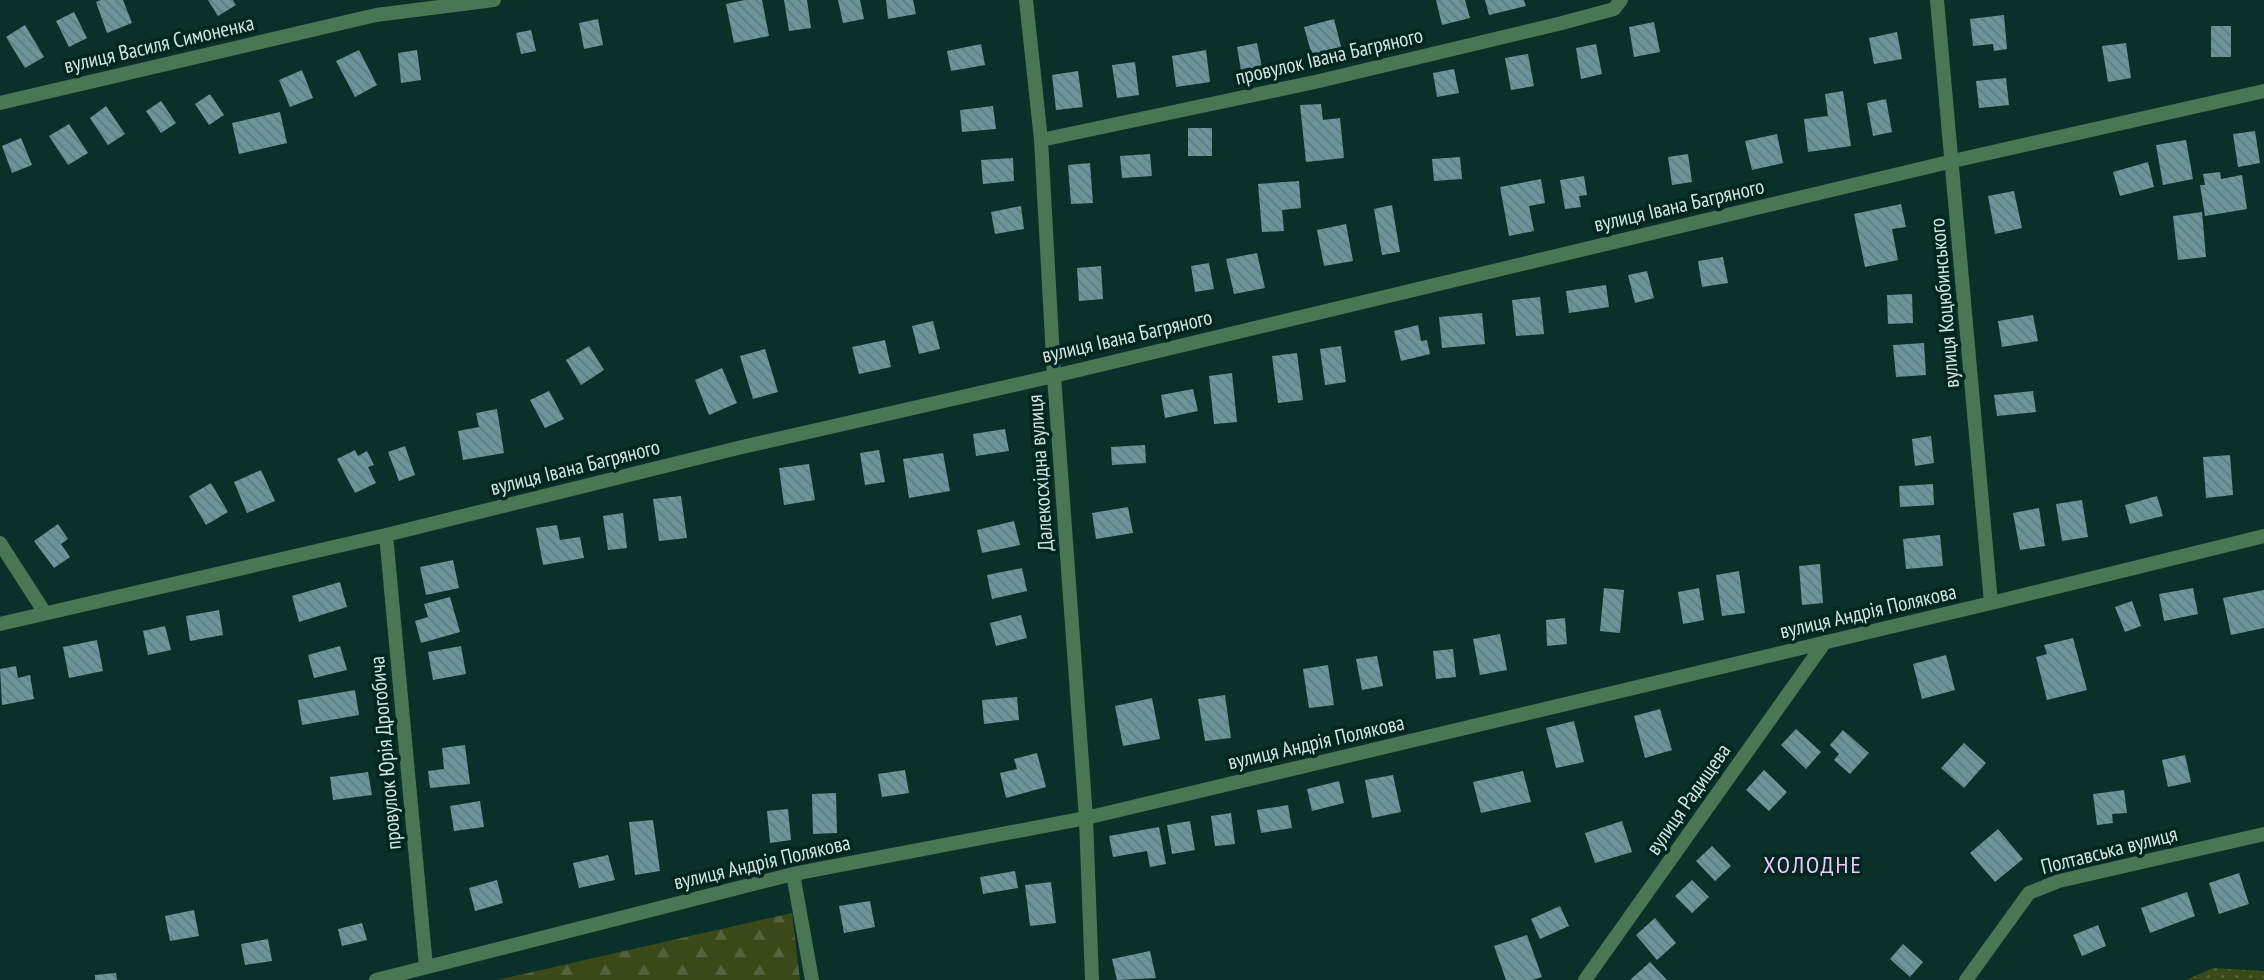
<svg xmlns="http://www.w3.org/2000/svg" width="2264" height="980" font-family="'PT Sans Narrow',sans-serif">
<style>
.forest{fill:url(#forest-firs)}
.garden{fill:url(#garden-dots)}
.building{fill:url(#building-back-hatch)}
.lines{fill:none;stroke-linecap:round;stroke-linejoin:round}
.street{stroke:#4a7653;stroke-width:14}
.labels{text-anchor:middle;dominant-baseline:central;stroke-width:7;stroke-linejoin:round;paint-order:stroke}
.street-label{font-size:21px;fill:#d1e4df;stroke:#002620}
.quarter-label{font-size:24px;letter-spacing:2px;fill:#eec8fb;stroke:#002620}
</style>
<defs>
<pattern id="forest-firs" width="22" height="20" patternUnits="userSpaceOnUse" patternTransform="scale(1.75)"><rect width="22" height="20" fill="#3b481a"/><path d="M5 1l3.5 6h-7zM16 11l3.5 6h-7z" fill="#56623b"/></pattern>
<pattern id="garden-dots" width="8" height="8" patternUnits="userSpaceOnUse" patternTransform="scale(1.75)"><rect width="8" height="8" fill="#3b481a"/><path d="M2 2h.1M6 6h.1" fill="none" stroke="#56623b" stroke-width="1.8" stroke-linecap="round"/></pattern>
<pattern id="building-back-hatch" width="6" height="6" patternUnits="userSpaceOnUse" patternTransform="scale(1.75)"><rect width="6" height="6" fill="#6c9499"/><path d="M-1 5l2 2M0 0l6 6M5-1l2 2" fill="none" stroke="#5e7c7f"/></pattern>
</defs>
<rect width="100%" height="100%" fill="#0a3029"/>
<path class="forest" d="M792,913L800,980H497Z"/>
<path class="garden" d="M2213,968L2264,971V980H2186Z"/>
<path class="building" d="M101,0H123L132,23L107,33L96,2Z
M208,0H233L236,5L218,16Z
M745,0H762L769,36L734,43L726,4Z
M784,0H807L811,28L789,31Z
M838,0H860L864,19L843,23Z
M886,0H913L916,14L888,19Z
M1436,0H1465L1470,18L1442,25Z
M1485,0H1524L1526,6L1489,15Z
M74,12L87,38L69,47L56,21Z
M2004,15L2007,49L1994,51L1993,44L1973,46L1970,19Z
M598,19L603,45L584,49L579,23Z
M1334,19L1344,58L1315,66L1304,27Z
M1654,22L1660,52L1634,57L1629,27Z
M25,25L44,57L25,68L6,37Z
M2211,26H2231V57H2211Z
M531,30L536,51L521,54L516,33Z
M1897,32L1902,59L1874,64L1869,38Z
M1257,43L1263,72L1242,76L1237,47Z
M2126,43L2131,78L2108,82L2102,46Z
M981,44L985,65L951,71L947,51Z
M1596,44L1602,74L1581,79L1576,48Z
M359,50L377,85L355,97L336,61Z
M417,50L421,80L401,83L398,53Z
M1206,50L1210,82L1176,87L1172,56Z
M1528,54L1534,86L1511,90L1505,58Z
M1135,62L1139,95L1117,98L1112,65Z
M1454,69L1459,93L1437,97L1433,73Z
M302,70L313,98L290,107L279,80Z
M1078,71L1083,107L1056,110L1052,75Z
M2006,78L2009,105L1979,108L1976,81Z
M1843,91L1851,146L1808,152L1804,119L1828,116L1825,94Z
M210,94L224,115L209,125L195,104Z
M1886,99L1892,132L1873,136L1867,103Z
M161,101L176,123L161,133L146,111Z
M1321,104L1323,120L1340,118L1344,158L1306,162L1300,105Z
M106,106L125,134L108,145L90,118Z
M993,106L996,129L962,132L960,110Z
M280,112L287,143L239,154L232,123Z
M69,124L88,153L68,165L49,136Z
M1188,128H1212V156H1188Z
M2255,131L2260,163L2238,167L2233,134Z
M1777,134L1783,163L1752,170L1745,141Z
M21,138L32,165L12,173L2,146Z
M2186,140L2193,179L2163,185L2156,145Z
M1150,154L1152,176L1122,178L1120,156Z
M1688,154L1692,182L1672,185L1668,157Z
M1460,157L1462,179L1434,181L1432,159Z
M1013,158L1014,181L983,184L981,160Z
M2148,162L2154,187L2120,196L2113,172Z
M1090,163L1093,203L1071,204L1068,165Z
M2220,172L2221,179L2242,175L2247,209L2205,216L2200,185H2205L2203,174Z
M1584,176L1587,195L1579,196L1581,207L1565,209L1560,180Z
M1541,179L1545,203L1529,206L1534,231L1509,236L1500,187Z
M1299,181L1301,208L1282,210L1284,231L1262,232L1258,184Z
M2014,191L2022,228L1995,234L1988,196Z
M1901,204L1906,227L1892,229L1898,260L1865,267L1854,214Z
M1392,205L1400,252L1382,255L1374,209Z
M1021,206L1024,229L995,234L991,212Z
M2202,212L2206,257L2178,260L2173,216Z
M1346,224L1353,261L1324,266L1317,230Z
M1257,253L1265,288L1234,294L1226,259Z
M1723,257L1728,283L1702,287L1698,261Z
M1209,263L1214,289L1195,292L1191,266Z
M1101,266L1103,299L1079,301L1077,268Z
M1647,271L1654,298L1635,303L1628,275Z
M1606,285L1609,307L1569,313L1566,291Z
M1912,294L1913,323L1888,324L1887,295Z
M1540,297L1544,334L1516,336L1512,300Z
M1482,313L1485,344L1442,348L1439,317Z
M2033,315L2038,341L2002,347L1998,321Z
M933,321L940,349L919,354L912,326Z
M1418,325L1421,341L1427,340L1430,354L1401,361L1394,331Z
M885,340L891,367L859,374L852,347Z
M1924,343L1926,375L1896,377L1893,345Z
M589,346L604,370L581,385L566,360Z
M1341,346L1346,382L1325,385L1320,349Z
M765,349L778,392L753,399L740,356Z
M1297,353L1303,400L1278,403L1272,356Z
M722,368L737,403L709,415L695,380Z
M1232,373L1237,422L1214,424L1209,376Z
M1193,389L1198,411L1165,418L1161,395Z
M549,391L564,419L545,428L530,400Z
M2033,391L2036,412L1997,416L1994,395Z
M497,409L504,453L463,460L458,431L479,427L476,413Z
M1005,429L1009,451L976,456L973,434Z
M1931,436L1934,463L1915,466L1912,439Z
M1145,445L1146,463L1112,465L1111,447Z
M405,446L415,475L399,481L388,452Z
M355,450L358,456L367,451L374,465L368,467L376,483L355,493L337,459Z
M879,450L885,482L865,485L860,453Z
M943,453L950,491L909,498L903,459Z
M2230,455L2233,495L2206,498L2203,457Z
M809,464L815,500L784,505L779,468Z
M261,470L275,501L247,513L234,482Z
M211,483L228,512L206,525L189,496Z
M1933,484L1934,505L1900,507L1899,486Z
M681,496L687,538L659,541L653,499Z
M2157,496L2163,516L2130,524L2125,505Z
M2082,500L2088,537L2062,541L2056,504Z
M1128,507L1133,533L1096,539L1092,513Z
M2039,508L2045,546L2020,550L2013,513Z
M623,513L627,548L608,550L603,516Z
M1014,521L1020,545L982,553L977,530Z
M58,524L68,539L61,544L70,557L54,568L34,541Z
M557,525L560,540L580,537L584,558L543,565L536,528Z
M1940,535L1943,566L1906,569L1903,539Z
M453,560L459,588L426,595L420,567Z
M1820,564L1823,603L1802,605L1799,566Z
M1022,568L1027,591L992,599L987,575Z
M1739,571L1745,613L1722,616L1716,575Z
M340,582L347,607L299,622L292,596Z
M1604,588L1624,590L1620,633L1600,631Z
M1699,588L1704,620L1683,624L1678,592Z
M2193,588L2198,614L2164,621L2159,594Z
M2264,590V628L2231,635L2223,598Z
M450,597L460,632L421,643L415,621L428,617L424,604Z
M2132,601L2141,626L2125,632L2115,607Z
M219,610L223,635L190,641L186,616Z
M1021,615L1027,638L996,646L990,623Z
M1565,618L1567,644L1547,646L1546,620Z
M165,626L171,650L148,655L143,631Z
M1500,634L1507,670L1480,675L1473,639Z
M2073,638L2087,690L2047,700L2036,657L2047,654L2044,645Z
M97,640L103,671L69,678L63,647Z
M340,646L347,670L314,678L308,655Z
M461,646L466,674L433,680L428,652Z
M1453,649L1456,677L1436,679L1433,651Z
M1946,655L1955,690L1922,699L1913,664Z
M1377,656L1383,686L1362,690L1356,659Z
M1328,665L1334,705L1309,708L1303,669Z
M16,666L18,678L30,675L34,699L2,705L0,669Z
M355,690L359,715L302,725L298,700Z
M1225,695L1231,738L1205,741L1198,699Z
M1017,697L1019,720L984,724L982,700Z
M1152,698L1160,739L1123,746L1115,706Z
M1660,709L1672,750L1645,758L1634,716Z
M1574,721L1584,762L1556,768L1546,728Z
M1796,729L1821,752L1806,769L1781,745Z
M1843,730L1869,753L1850,774L1834,760L1839,754L1830,745Z
M1964,743L1986,763L1964,788L1941,768Z
M465,745L470,784L430,788L428,771L444,769L442,748Z
M1037,753L1046,787L1006,798L1000,773L1017,769L1014,759Z
M2185,755L2191,782L2168,787L2162,760Z
M905,770L909,793L882,797L878,774Z
M1764,770L1787,792L1769,811L1746,790Z
M1523,771L1531,802L1481,813L1473,782Z
M368,772L372,795L333,800L330,777Z
M1393,775L1401,812L1372,818L1365,780Z
M1339,781L1344,803L1312,811L1307,789Z
M2124,790L2127,813L2112,814L2113,823L2097,825L2093,794Z
M836,793L837,833L813,834L812,794Z
M480,801L484,827L454,831L450,806Z
M1288,805L1292,828L1261,833L1257,810Z
M788,809L791,840L770,843L767,811Z
M1231,813L1235,844L1215,846L1211,816Z
M653,820L660,871L635,875L629,822Z
M1190,821L1195,850L1172,854L1167,825Z
M1622,821L1632,852L1595,863L1585,833Z
M1159,827L1166,864L1150,867L1147,851L1113,857L1109,836Z
M1998,829L2023,859L1995,882L1970,853Z
M1712,846L1731,866L1715,881L1696,861Z
M608,855L615,880L579,888L573,863Z
M1015,871L1018,888L983,894L980,877Z
M2239,873L2249,904L2219,914L2209,883Z
M497,880L503,903L475,911L469,888Z
M1692,880L1709,897L1692,913L1675,896Z
M1051,882L1056,923L1030,926L1025,885Z
M2187,892L2195,916L2150,933L2141,908Z
M870,901L875,927L844,933L839,906Z
M1560,906L1569,926L1540,939L1531,919Z
M194,910L199,936L170,941L165,916Z
M1655,918L1676,943L1657,960L1636,935Z
M362,923L367,940L342,946L338,929Z
M2098,925L2106,946L2082,956L2073,935Z
M1527,935L1542,977L1532,980H1506L1494,946Z
M268,939L272,961L245,965L241,944Z
M1903,944L1923,962L1910,977L1890,959Z
M1150,951L1156,978L1117,980L1112,959Z
M1650,962L1667,980H1630Z
M116,973L117,980H95V975Z"/>
<g class="lines">
<path class="street" d="M1026,0L1041,140L1054,376L1086,818L1092,980
M1937,0L1991,603
M0,103L376,15L494,0
M1041,140L1315,82L1562,23L1614,9L1621,0
M386,535L426,967
M0,543L45,613
M0,624L386,535L742,447L1054,376L1953,161L2264,91
M793,874L812,980
M376,980L793,874L1086,818L1991,603L2264,536
M1585,980L1825,642
M1966,980L2029,893L2059,881L2264,834"/>
</g>
<g class="labels">
<g class="street-label">
<text transform="translate(159 44) rotate(-13)">вулиця Василя Симоненка</text>
<text transform="translate(1329 56) rotate(-13)">провулок Івана Багряного</text>
<text transform="translate(1679 205) rotate(-13)">вулиця Івана Багряного</text>
<text transform="translate(1944 303) rotate(-95)">вулиця Коцюбинського</text>
<text transform="translate(1127 336) rotate(-13)">вулиця Івана Багряного</text>
<text transform="translate(575 467) rotate(-14)">вулиця Івана Багряного</text>
<text transform="translate(1040 473) rotate(-94)">Далекосхідна вулиця</text>
<text transform="translate(1868 611) rotate(-13)">вулиця Андрія Полякова</text>
<text transform="translate(1316 742) rotate(-13)">вулиця Андрія Полякова</text>
<text transform="translate(385 753) rotate(-95)">провулок Юрія Дрогобича</text>
<text transform="translate(1688 799) rotate(-55)">вулиця Радищева</text>
<text transform="translate(2109 850) rotate(-14)">Полтавська вулиця</text>
<text transform="translate(762 862) rotate(-13)">вулиця Андрія Полякова</text>
</g>
<g class="quarter-label">
<text x="1813" y="864">ХОЛОДНЕ</text>
</g>
</g>
</svg>
